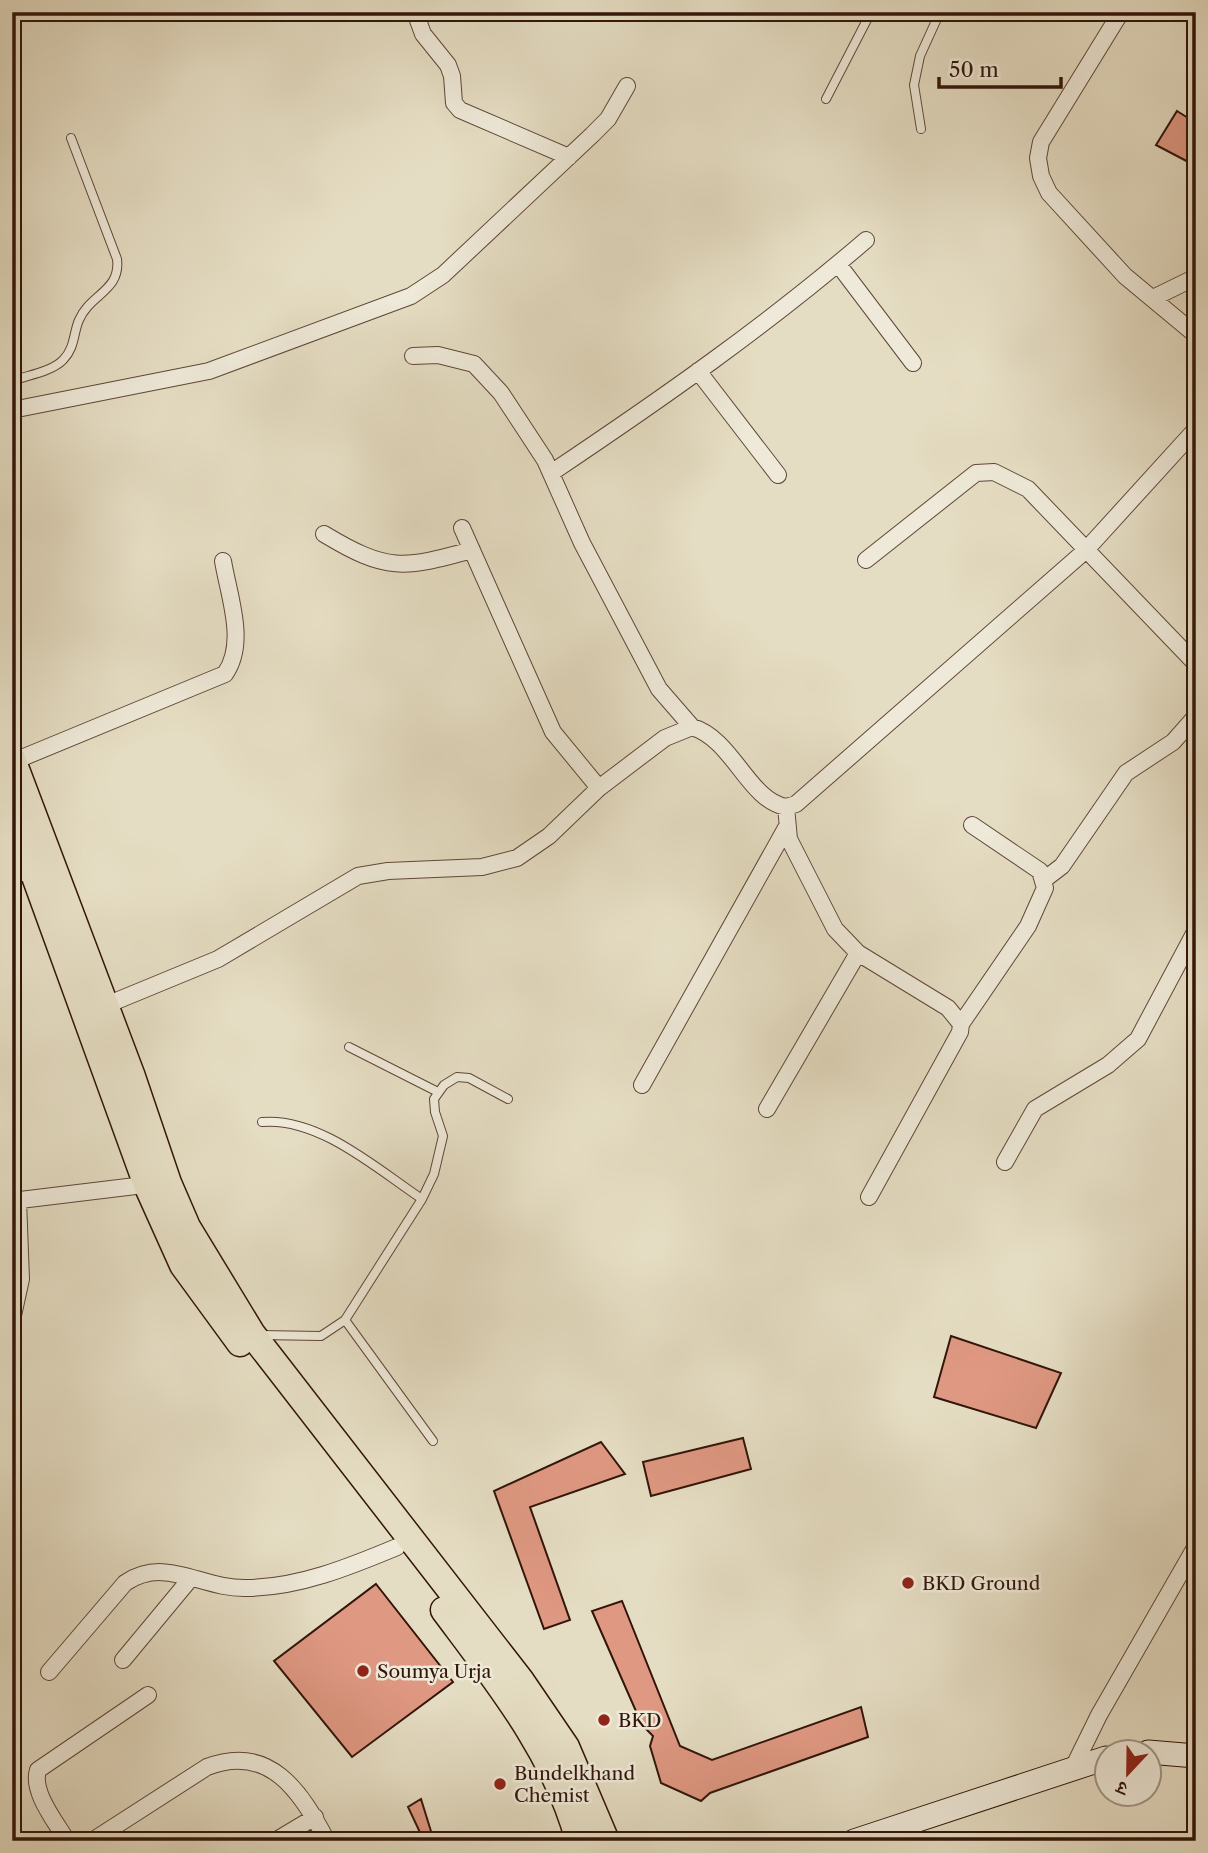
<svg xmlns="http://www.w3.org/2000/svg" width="1208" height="1853" font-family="'Libre Caslon Text','Noto Serif Devanagari',serif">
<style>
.building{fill:#df9882;stroke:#321509;stroke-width:2}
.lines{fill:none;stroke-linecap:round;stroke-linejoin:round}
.lane-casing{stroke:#5f4738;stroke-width:10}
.street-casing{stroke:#5f4738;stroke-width:18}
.secondary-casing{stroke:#321509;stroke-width:25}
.primary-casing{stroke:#321509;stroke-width:29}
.lane{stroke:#eee9d8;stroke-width:8}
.street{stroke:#eee9d8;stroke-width:16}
.secondary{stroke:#eee9d8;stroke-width:23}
.primary{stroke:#e5ddc3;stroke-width:26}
.poi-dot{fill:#8f2418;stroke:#eee9d8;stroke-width:2.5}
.labels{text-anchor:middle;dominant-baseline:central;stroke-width:5;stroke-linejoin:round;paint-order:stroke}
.poi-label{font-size:19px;fill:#321509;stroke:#eee9d8;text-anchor:start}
</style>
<rect width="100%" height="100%" fill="#e5ddc3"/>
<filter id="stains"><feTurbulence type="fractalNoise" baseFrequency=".00286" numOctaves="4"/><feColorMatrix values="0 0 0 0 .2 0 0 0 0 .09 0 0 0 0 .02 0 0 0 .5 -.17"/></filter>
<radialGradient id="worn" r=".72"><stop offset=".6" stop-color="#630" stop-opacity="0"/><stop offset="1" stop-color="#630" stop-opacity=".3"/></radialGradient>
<path class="building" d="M1177,111L1196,123V166L1156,145Z
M951,1336L1061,1373L1036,1428L934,1397Z
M743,1438L751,1469L651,1496L643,1462Z
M601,1442L625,1474L530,1507L570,1620L544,1629L494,1491Z
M376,1584L453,1682L352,1757L274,1661Z
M622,1601L680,1746L712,1760L861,1707L868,1737L710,1793L701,1801L661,1783L650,1746L653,1736L642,1725L592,1611Z
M421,1799L434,1841H424L408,1807Z"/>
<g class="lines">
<defs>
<path id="lane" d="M826,99L871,12
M921,129L914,85L920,56L940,12
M12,381C28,375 51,372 63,360C75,348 73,334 79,320C90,294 121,291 117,259L71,138
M349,1047L438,1092
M262,1122C319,1117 377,1169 422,1199
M345,1320L433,1441
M260,1335L321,1336L345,1320L422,1199L434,1174L443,1136L435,1112L434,1099L444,1085L457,1077L469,1078L508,1099"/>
<path id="street" d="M415,12L423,34L448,65L452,76L454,103L460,110L569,157
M1121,12L1041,142L1038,158L1041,176L1049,193L1125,276L1196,335
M838,264L913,363
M1153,298L1196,277
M413,356L438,355L474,364L501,393L545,460L582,543L659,689L692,727
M698,371L778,475
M12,410L209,371L411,296L443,275L592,135L608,119L627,86
M551,473C660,400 766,326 866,240
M462,528L553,732L599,788
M324,534C387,572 403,569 472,550
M866,560L976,473L994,472L1028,489L1196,664
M12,762L225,674C247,643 229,597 223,561
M786,807L789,839L835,929L858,953L948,1008L961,1024L960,1032L869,1197
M12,876L34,869
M1045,879L1062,866L1126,773L1173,742L1196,716
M104,1006L218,959L358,876L388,871L482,867L517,858L549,836L599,788L665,738L692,727C733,739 748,800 786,807L796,804L1085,551L1196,429
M961,1024L1028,926L1045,888L1040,871L972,825
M642,1085L786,828
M767,1109L858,953
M1005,1162L1035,1109L1108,1065L1138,1039L1196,930
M12,1201L152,1184
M12,1320L21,1279L18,1200
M123,1660L191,1578
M49,1672L125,1583C166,1555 202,1590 248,1588C300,1587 349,1567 397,1547
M1072,1770L1099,1715L1196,1546
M67,1841C56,1822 31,1792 38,1770L148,1695
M92,1841L207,1767C269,1743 301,1791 327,1841
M275,1841L315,1817"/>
<path id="secondary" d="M1148,1752L1196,1756
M854,1841L1106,1758"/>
<path id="primary" d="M12,759L131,1074L168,1183L187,1227L252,1334L521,1681L566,1747L606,1841
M12,813L147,1185L183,1265L240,1343
M444,1610C497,1681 556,1754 579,1841"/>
</defs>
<use href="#lane" class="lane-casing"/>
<use href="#street" class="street-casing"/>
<use href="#secondary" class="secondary-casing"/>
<use href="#primary" class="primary-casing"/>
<use href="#lane" class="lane"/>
<use href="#street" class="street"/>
<use href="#secondary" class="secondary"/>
<use href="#primary" class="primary"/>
</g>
<g class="poi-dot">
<circle cx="908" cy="1583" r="7"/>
<circle cx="363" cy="1671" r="7"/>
<circle cx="604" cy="1720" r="7"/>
<circle cx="500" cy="1784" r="7"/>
</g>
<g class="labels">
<g class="poi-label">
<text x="922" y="1583">BKD Ground</text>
<text x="377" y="1671">Soumya Urja</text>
<text x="618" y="1720">BKD</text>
<text x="514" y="1773">Bundelkhand<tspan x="514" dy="22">Chemist</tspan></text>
</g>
</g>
<rect width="1208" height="1853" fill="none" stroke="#e5ddc3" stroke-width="42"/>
<rect x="14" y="14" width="1180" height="1825" fill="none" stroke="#321509" stroke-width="3.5"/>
<rect x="21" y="21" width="1166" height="1811" fill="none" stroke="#321509" stroke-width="2"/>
<g transform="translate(1128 1773) rotate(202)"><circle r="33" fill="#eee9d8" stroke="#a39485" stroke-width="2"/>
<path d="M0-5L12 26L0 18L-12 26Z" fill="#8f2418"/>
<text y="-10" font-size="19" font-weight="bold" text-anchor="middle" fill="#321509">उ</text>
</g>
<path d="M939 77v10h122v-10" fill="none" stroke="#321509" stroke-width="3.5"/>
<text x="949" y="77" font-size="21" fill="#321509" stroke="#eee9d8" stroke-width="5" paint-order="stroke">50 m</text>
<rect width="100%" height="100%" filter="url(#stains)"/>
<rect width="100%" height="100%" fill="url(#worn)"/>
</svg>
